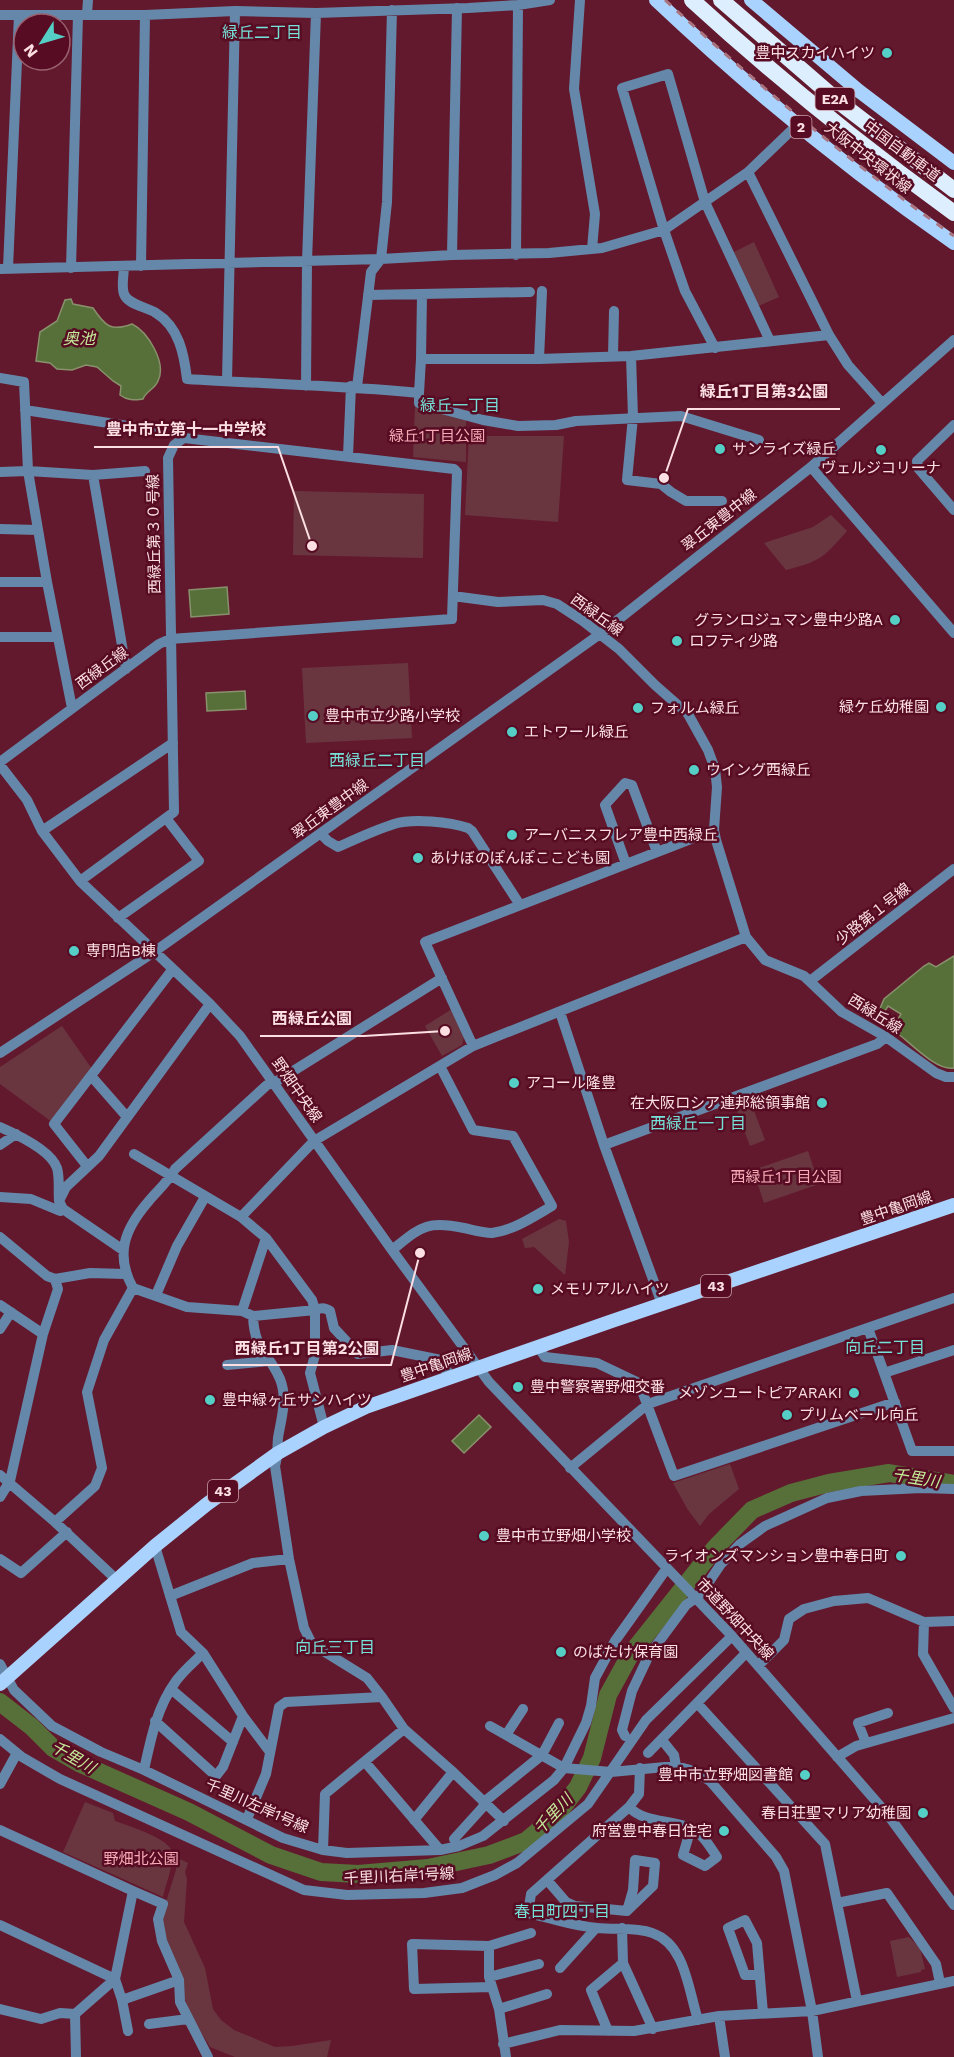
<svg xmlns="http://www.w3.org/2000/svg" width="954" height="2057" font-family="'Work Sans','Noto Sans JP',sans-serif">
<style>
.green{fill:#693640}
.water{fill:#577039;stroke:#88916c;stroke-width:1.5}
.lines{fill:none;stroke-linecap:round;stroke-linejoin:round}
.river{stroke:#577039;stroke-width:18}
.minor{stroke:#6588aa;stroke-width:10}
.major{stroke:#a9d3fe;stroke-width:14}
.highway{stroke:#def;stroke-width:16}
.rail{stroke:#a97480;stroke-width:3;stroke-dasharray:8 8;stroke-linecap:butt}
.poi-dot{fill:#55cec5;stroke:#570c23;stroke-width:2}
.labels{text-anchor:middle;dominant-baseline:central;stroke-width:5;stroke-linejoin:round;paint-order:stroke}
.shield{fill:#570c23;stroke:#caa0a9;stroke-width:1.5}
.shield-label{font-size:14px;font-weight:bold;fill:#fbdfe2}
.poi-label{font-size:15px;fill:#fbdfe2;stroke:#570c23;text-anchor:start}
.street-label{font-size:15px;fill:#fbdfe2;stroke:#570c23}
.park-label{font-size:15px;fill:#f8abb7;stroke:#570c23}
.neighbourhood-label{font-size:16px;fill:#76e1d8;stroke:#570c23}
.water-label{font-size:16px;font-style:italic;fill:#c5ec99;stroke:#570c23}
.leader{fill:none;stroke:#fbdfe2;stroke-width:2}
.callout-dot{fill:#fbdfe2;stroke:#570c23;stroke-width:2}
.callout-label{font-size:16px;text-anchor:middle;font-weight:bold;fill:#fbdfe2;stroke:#570c23;stroke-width:5;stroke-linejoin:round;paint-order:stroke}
</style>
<rect width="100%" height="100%" fill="#63192d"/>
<path class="green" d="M754,242L779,297L756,307L732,253Z
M415,407L466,418V462L413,457Z
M469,436H564L558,522L465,515Z
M294,491L424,494L423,558L293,555Z
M831,515L847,531C823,558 821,561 786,570L764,543L813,527Z
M408,663L412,738L306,743L302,668Z
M452,1009L464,1037L462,1045L442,1056L425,1026Z
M62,1026L92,1069L52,1122L0,1084V1067Z
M751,1103L765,1140L750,1146L736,1109Z
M808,1151L819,1184L764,1203L753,1170Z
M559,1219L566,1221L569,1242L565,1275L534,1247L525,1248L522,1239Z
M730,1464L739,1489L709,1514L700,1526L688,1510L673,1483Z
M85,1802L113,1813L115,1821C129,1826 167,1838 172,1851C175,1861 165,1887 163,1897L63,1852Z
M176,1857L188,1863L185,1872L187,1879L184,1922L205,1968L213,2009L221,2020L234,2030L275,2047L292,2046L331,2040L327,2057H235L210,2047L190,2013L183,1994L164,1935L162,1915L176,1870Z
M909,1937L920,1948L925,1969L921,1970V1972L897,1977L890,1941Z"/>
<path class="water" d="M71,299L73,304L93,308C105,326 111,332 132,324C148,332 167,363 158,381C155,389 146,391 143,399C134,400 128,401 120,395L121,386L113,381L97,367L86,365L72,370L57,369L50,363L36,361L40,332L57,321L65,300Z
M227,587L229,614L191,617L189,590Z
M245,691L246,709L207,711L206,693Z
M954,956V1068C935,1071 908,1040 892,1029L901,1014L888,1006L879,1021L876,1018L884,999L924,966L929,963L936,967Z
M479,1415L491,1427L464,1453L452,1441Z"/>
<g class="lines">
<path class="river" d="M0,1702L32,1727L53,1748L79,1763L189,1812L271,1855L321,1872L358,1874L428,1868L489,1855L526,1841L555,1817L578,1787L592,1758L608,1695L630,1655L715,1548L752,1510L791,1493L829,1483L889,1473L954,1484"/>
<path class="minor" d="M580,0L574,89L595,214L592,249
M87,14L88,0
M0,15H145L235,11L316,13L468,8L518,5L550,0
M748,172L829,335L848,365L882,403
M452,255L457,8
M516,255L518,5
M124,266C124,274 121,287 124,294C128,305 147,307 156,313C179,327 184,354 187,379C264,384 342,385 419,393V403L483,420L518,426L556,425L576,421L681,416L759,440
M141,266L145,15
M8,268L19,15
M71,268L78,15
M0,269L381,259L452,255L549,253L602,248L664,230L748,172L798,124
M368,295L530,292
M715,348L685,291L664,230L622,88L668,74L705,202L770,341
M613,356L614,311
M631,356L633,417L627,480L661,484L671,492L686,501H722
M421,359H539L631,356L829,335
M539,359L542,291
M0,378L24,382L28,471L47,582L72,708
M227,381L235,11
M306,386L307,261L316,13
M357,387L371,272L381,259L387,202L392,10
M419,393L421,359L422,294
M25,410L160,431
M954,425L917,461L918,468L954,510
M348,456L351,386
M811,467L954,633
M0,472L28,471L93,475L126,669
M93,475L145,471
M0,529L38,530
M0,582H47
M453,596L498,602L543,600L557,604L583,621L619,649L655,685L688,714L708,750L715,769L717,787L714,830L716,840L746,937L765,960L804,976L842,1012L886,1037L936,1073L946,1077H954
M0,637H58
M0,762L159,644L170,639L452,619L457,472L454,469L184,438L174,445L168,458L174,812L80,881
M0,765L27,800L42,831L80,881L210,1004L240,1036L392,1250L489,1382L732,1636L888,1815L954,1905
M42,831L173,743
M321,834L328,841L338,847C356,839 375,830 394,824C413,818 450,822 468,828L472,831L520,905
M626,864L605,805L625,783L632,785L657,852
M118,918L199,861L166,818
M442,978L274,1083L267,1085L175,1169C168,1182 157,1191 148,1202C124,1230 115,1255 133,1288L187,1307L242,1311L253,1316L315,1310C321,1308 324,1307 330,1311L334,1328L358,1354L392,1350L441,1360L444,1368L453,1377
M810,981L954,869
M560,1012L604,1145L662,1304
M473,1046L425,942L714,830
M0,1053L154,952L600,634L811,467L954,340
M92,1077L127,1117
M0,1127C16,1134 51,1150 57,1168C60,1178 58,1190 59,1201
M0,1145L16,1134
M604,1145L877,1044L886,1037
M134,1154L241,1217L266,1238L312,1300L315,1310V1355L310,1373L324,1427
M87,1166L54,1124L172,970
M0,1197L31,1199L60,1211L63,1209
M241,1217L314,1141L473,1046L746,937
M0,1237L47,1276L55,1279L90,1273L125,1274
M123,1250L63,1209L59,1201L66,1187L99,1156L210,1004
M392,1250C421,1227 426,1220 464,1228C473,1230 483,1233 492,1233C514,1230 533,1217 552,1206L513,1136L473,1130L440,1066
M156,1295L177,1246L205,1197
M0,1305L43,1334
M242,1311L266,1238
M253,1316C254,1350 269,1353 280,1379C288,1399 281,1419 278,1438C277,1448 278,1456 275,1466L289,1559L304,1628L312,1644L367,1678L382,1697L404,1729L453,1772L504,1821
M868,1328L912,1451H954
M0,1329L11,1312
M538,1347L545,1357L597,1363L639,1383L674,1476L895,1402
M227,1365L268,1361
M884,1373L954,1350
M570,1468L648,1404L954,1298
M0,1475L55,1522L118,1581
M0,1497L10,1481L43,1334L58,1289L55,1279
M55,1522L95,1486L102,1468L87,1392L104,1340L133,1288
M155,1546L181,1632L203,1653L243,1716L270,1752
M0,1559L21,1573L67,1532
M170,1596L253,1563L289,1559
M924,1622L923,1654L954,1708
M0,1664L14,1690L52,1726L101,1752L144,1770L283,1838L323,1850L347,1853L440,1850L459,1846L483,1836L554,1780L564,1768L586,1723L591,1706L595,1678L615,1641L667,1568
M758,1666L784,1640L789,1619L804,1609L834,1601L868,1598L924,1622L954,1621
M171,1689L233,1742
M697,1703L825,1844L857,2001
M155,1721L216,1776L223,1767L243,1716
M490,1726L564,1768L611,1772L676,1766L694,1771L710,1781L776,1857L784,1871L812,2011L818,2057
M506,1735L523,1709
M625,1736L622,1730L632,1691L649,1655L686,1605L700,1595L721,1564L740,1544L765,1526L827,1498L861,1491L921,1488L954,1489
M0,1739L22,1757L60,1779L304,1890L347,1895L424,1893L462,1888L495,1875L517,1863L588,1804L646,1720L732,1636
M662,1740L674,1755L676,1766
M866,1743L858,1723L888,1713
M648,1753L746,1653
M837,1757L856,1746L954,1718
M365,1762L440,1850
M640,1768L639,1794L629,1807L531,1894L528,1913C551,1918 574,1926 597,1928C629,1931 661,1922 679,1958C688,1975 692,2001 698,2020
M144,1770C151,1738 157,1707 176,1681C184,1670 194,1662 203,1653
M0,1784L17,1753
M629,1807C645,1824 672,1819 692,1829C703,1834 710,1847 717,1857L705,1866L683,1855L691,1828
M247,1819L266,1774L279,1707L286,1702L382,1697
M414,1820L453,1772
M0,1830L133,1891L115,1979L75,2014L76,2057
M454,1839L483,1807L484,1802L542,1755L559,1723
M323,1850L325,1794L404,1729
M547,1880L566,1902L575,1906L627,1911L633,1890L635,1860L655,1863L653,1886L627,1911
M133,1891L163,1904L158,1919L162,1941L179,1980L180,2002L208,2057
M837,1903L887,1893L936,1964L940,1983
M0,1925L115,1979L122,2000L128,2031
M622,1928L623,1963L653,2029
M489,1946V1977L499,2009L506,2057
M560,1968L596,1928
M760,1975H745L728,1928L745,1920L757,1943L763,2013
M489,1977L539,1964
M492,1987L414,1989L412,1944L489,1946L531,1933
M122,2000L179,1980
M0,2009L41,2019L60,2013L75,2014
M499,2009L547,1994
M719,2016L725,2057
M149,2024L188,2019
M608,2031L591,1990L623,1963
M503,2044L560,2030L634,2031L719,2016L812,2011L954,1981"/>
<path class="major" d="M656,0C749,88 849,170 954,243
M751,0L859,91L954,163
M0,1684L155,1546L207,1504L278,1453L324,1427L366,1407L612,1321L954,1205"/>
<path class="highway" d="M692,0C775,76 863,147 954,213
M721,0L839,102L954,190"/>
<path class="rail" d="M665,0C757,84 852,164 954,236"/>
</g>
<g class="poi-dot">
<circle cx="887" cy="53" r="6"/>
<circle cx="720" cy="449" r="6"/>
<circle cx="881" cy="450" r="6"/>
<circle cx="895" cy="620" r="6"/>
<circle cx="677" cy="641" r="6"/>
<circle cx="941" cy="707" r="6"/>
<circle cx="638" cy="708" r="6"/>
<circle cx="313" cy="716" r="6"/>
<circle cx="512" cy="732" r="6"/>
<circle cx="694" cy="770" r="6"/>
<circle cx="512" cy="835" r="6"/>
<circle cx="418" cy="858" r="6"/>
<circle cx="74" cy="951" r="6"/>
<circle cx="514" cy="1083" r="6"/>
<circle cx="822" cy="1103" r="6"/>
<circle cx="538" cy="1289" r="6"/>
<circle cx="518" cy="1387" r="6"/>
<circle cx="854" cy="1393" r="6"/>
<circle cx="210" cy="1400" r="6"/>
<circle cx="787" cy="1415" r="6"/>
<circle cx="484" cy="1536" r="6"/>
<circle cx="901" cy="1556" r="6"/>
<circle cx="561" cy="1652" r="6"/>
<circle cx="805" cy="1775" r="6"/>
<circle cx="923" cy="1813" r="6"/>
<circle cx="724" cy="1831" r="6"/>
</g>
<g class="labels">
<g class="shield">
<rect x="815.5" y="88" width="39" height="22" rx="4.5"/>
<rect x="790.5" y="116" width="21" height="22" rx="4.5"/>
<rect x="701" y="1275" width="30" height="22" rx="4.5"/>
<rect x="208" y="1480" width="30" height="22" rx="4.5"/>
</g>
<g class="shield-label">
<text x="835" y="99">E2A</text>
<text x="801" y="127">2</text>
<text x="716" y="1286">43</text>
<text x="223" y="1491">43</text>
</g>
<g class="poi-label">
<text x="875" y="53" text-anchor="end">豊中スカイハイツ</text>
<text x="732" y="449">サンライズ緑丘</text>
<text x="881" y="468" text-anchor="middle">ヴェルジコリーナ</text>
<text x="883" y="620" text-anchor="end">グランロジュマン豊中少路A</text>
<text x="689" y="641">ロフティ少路</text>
<text x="929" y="707" text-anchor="end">緑ケ丘幼稚園</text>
<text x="650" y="708">フォルム緑丘</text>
<text x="325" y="716">豊中市立少路小学校</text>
<text x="524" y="732">エトワール緑丘</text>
<text x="706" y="770">ウイング西緑丘</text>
<text x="524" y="835">アーバニスフレア豊中西緑丘</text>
<text x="430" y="858">あけぼのぽんぽここども園</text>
<text x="86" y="951">専門店B棟</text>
<text x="526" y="1083">アコール隆豊</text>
<text x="810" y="1103" text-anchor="end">在大阪ロシア連邦総領事館</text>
<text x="550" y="1289">メモリアルハイツ</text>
<text x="530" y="1387">豊中警察署野畑交番</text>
<text x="842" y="1393" text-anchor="end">メゾンユートピアARAKI</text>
<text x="222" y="1400">豊中緑ヶ丘サンハイツ</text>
<text x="799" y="1415">プリムベール向丘</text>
<text x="496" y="1536">豊中市立野畑小学校</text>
<text x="889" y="1556" text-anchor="end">ライオンズマンション豊中春日町</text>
<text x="573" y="1652">のばたけ保育園</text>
<text x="793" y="1775" text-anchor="end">豊中市立野畑図書館</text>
<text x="911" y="1813" text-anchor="end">春日荘聖マリア幼稚園</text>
<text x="712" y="1831" text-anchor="end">府営豊中春日住宅</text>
</g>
<g class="street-label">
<text transform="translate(902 151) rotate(37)">中国自動車道</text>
<text transform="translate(868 158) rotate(38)">大阪中央環状線</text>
<text transform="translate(719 520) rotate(-38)">翠丘東豊中線</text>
<text transform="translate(154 534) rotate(-91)">西緑丘第３０号線</text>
<text transform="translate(597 615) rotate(36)">西緑丘線</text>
<text transform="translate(102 668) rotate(-36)">西緑丘線</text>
<text transform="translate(330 809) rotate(-36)">翠丘東豊中線</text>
<text transform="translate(873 914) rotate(-38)">少路第１号線</text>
<text transform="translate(875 1014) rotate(32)">西緑丘線</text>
<text transform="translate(297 1090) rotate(55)">野畑中央線</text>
<text transform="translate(896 1208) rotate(-19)">豊中亀岡線</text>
<text transform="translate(436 1365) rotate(-19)">豊中亀岡線</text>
<text transform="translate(735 1619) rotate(47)">市道野畑中央線</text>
<text transform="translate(257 1806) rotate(24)">千里川左岸1号線</text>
<text transform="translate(399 1876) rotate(-3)">千里川右岸1号線</text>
</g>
<g class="park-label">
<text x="437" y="436">緑丘1丁目公園</text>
<text x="786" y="1177">西緑丘1丁目公園</text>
<text x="141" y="1859">野畑北公園</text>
</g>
<g class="neighbourhood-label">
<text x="262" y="32">緑丘二丁目</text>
<text x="460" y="405">緑丘一丁目</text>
<text x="377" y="760">西緑丘二丁目</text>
<text x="698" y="1123">西緑丘一丁目</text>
<text x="885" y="1347">向丘二丁目</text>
<text x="335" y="1647">向丘三丁目</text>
<text x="562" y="1911">春日町四丁目</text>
</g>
<g class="water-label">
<text x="79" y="338">奥池</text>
<text transform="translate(916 1478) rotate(9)">千里川</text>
<text transform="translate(73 1757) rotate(30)">千里川</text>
<text transform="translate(553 1814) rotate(-47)">千里川</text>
</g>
</g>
<path class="leader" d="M664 478L688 409H840M312 546L278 447H94M445 1031L364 1036H260M420 1253L391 1365H223"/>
<g class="callout-dot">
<circle cx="664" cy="478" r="6"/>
<circle cx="312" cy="546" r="6"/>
<circle cx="445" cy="1031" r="6"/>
<circle cx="420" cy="1253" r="6"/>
</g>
<g class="callout-label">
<text x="764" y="397">緑丘1丁目第3公園</text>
<text x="186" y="435">豊中市立第十一中学校</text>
<text x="312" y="1024">西緑丘公園</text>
<text x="307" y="1354">西緑丘1丁目第2公園</text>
</g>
<g transform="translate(42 42) rotate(233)"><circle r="28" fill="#570c23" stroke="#99606f" stroke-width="1.5"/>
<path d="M0-4.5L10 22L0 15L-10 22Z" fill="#55cec5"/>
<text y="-9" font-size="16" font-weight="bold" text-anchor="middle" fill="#fbdfe2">N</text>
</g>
</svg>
